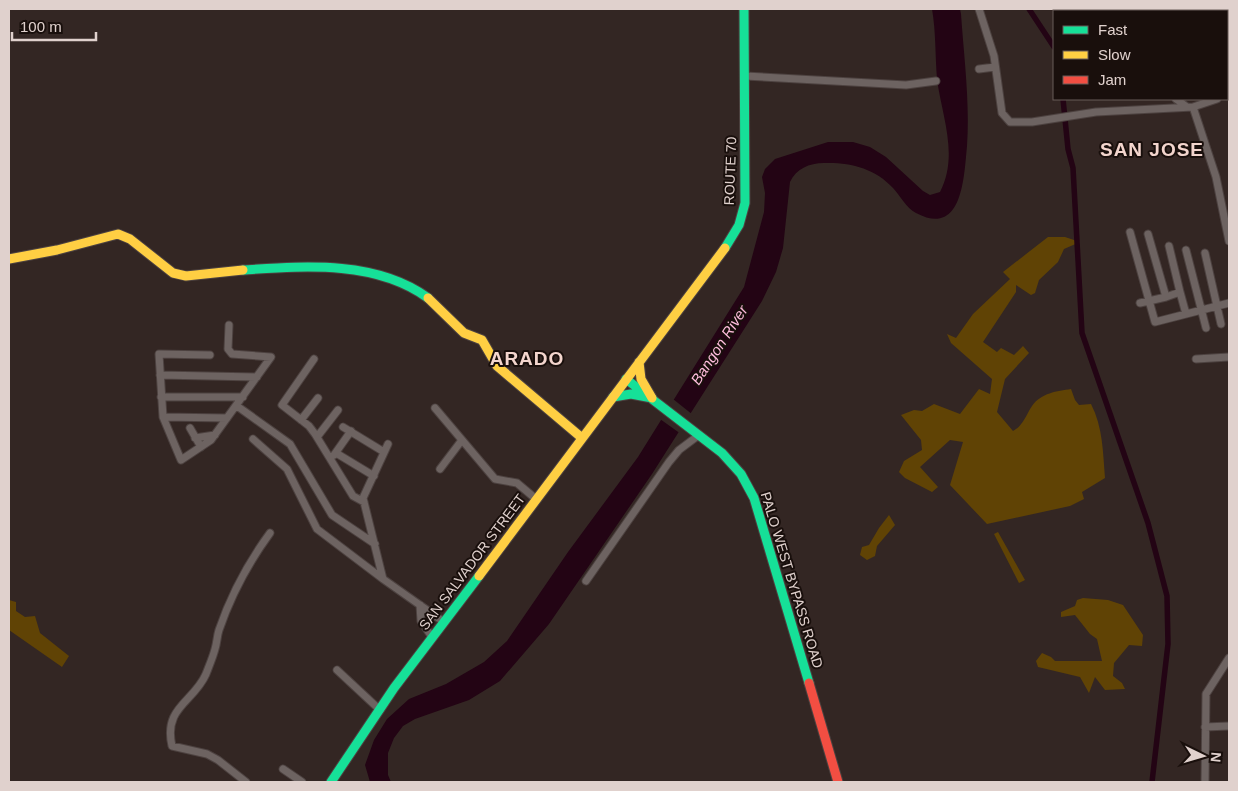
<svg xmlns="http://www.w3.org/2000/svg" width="1238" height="791" font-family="Helvetica,sans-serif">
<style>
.green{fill:#604305}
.water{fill:#230414}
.pier{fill:#332623}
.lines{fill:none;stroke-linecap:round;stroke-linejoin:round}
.canal{stroke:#230414;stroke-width:5.5}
.street-casing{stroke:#4d4240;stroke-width:9}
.fast-casing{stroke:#4d4240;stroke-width:11}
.slow-casing{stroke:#4d4240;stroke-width:11}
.jam-casing{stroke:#4d4240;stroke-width:11}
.street{stroke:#6d6361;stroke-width:7}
.fast{stroke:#16e098;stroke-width:9}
.slow{stroke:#ffcf43;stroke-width:9}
.jam{stroke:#f24e42;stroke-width:9}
.labels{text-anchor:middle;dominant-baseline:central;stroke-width:4;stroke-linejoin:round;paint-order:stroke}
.street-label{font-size:14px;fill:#e0d1cd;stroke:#190f0c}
.water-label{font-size:15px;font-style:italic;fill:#ffbddd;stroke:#190f0c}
.district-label{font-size:19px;font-weight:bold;letter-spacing:1px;fill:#f3d5cd;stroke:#190f0c}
</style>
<rect width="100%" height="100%" fill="#332623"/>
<path class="green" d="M1048,237H1065L1080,242L1064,249L1058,262L1039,280L1035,293L1031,295L1016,285V292L983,342L997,352L1001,348L1014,355L1023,346L1029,353L1005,379L997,412L1013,431C1023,426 1026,415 1032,406C1041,393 1057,391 1071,389L1075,400L1079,405L1091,404C1103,427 1103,453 1105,478L1082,492L1084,499L1070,506L987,524L950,485L963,442L950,440L920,467L938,487L932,492L905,478L899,472L904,461L922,450L921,440L901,415L914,410L922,411L934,404L960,414L979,389L990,394L992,379L951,343L947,334L956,338L973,314L1010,279L1003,272Z
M889,515L895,525L877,546L875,556L867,560L860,555L862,547L869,545L879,528Z
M998,532L1025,580L1019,583L994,534Z
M1083,598L1108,600L1123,605L1143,635L1142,646L1129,645L1114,663L1113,676L1122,683L1125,689L1105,690L1095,677L1089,693L1080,677L1038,667L1036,661L1042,653L1051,657L1055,661H1102L1097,639L1090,634L1075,615L1061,617V612L1075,606L1077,600Z
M9,600L16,602V611L25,617L35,616L40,633L69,656L62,667L9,630Z"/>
<path class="water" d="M932,9H960L961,14C964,58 970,102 967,146C964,176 963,238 916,213C906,208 900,195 893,188C875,168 849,162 824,163C809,163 796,169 790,182L783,248L776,272L762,301L652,474L549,624L500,681L469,700L415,719L403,726L394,738L388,753V775L391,782H370L365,765L374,740L387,719L409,699L446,684L484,662L507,641L568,552L638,457L744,287L764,212L765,193L762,177L765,169L775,159L828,142H853L870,147L886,157L923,191L930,195L940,192C959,155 942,117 937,79C935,55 936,32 932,9Z"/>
<path class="pier" d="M673,399L693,415L681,434L660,419Z"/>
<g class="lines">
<path class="canal" d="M1029,9L1054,47
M1063,99L1068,149L1073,168L1082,333L1148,523L1167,596L1168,644L1152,782"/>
<defs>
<path id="street" d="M979,9L994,56L1002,113L1010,122H1032L1096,112L1193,107L1216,177L1229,241
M1228,9L1229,13
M979,69L995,67
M745,76L906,85L936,81
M1227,95L1229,94
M1176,99L1187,107
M1193,107L1217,99
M1130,232L1155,322L1229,303
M1148,234L1166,297L1180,292L1186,314
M1169,246L1180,292
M1186,250L1206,328
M1205,253L1221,324
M1140,303L1166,297
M210,355L159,354L163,417L181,460L211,440L271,357L232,354L228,349L229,325
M314,359L282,405L309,426L315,434L353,496L364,502
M1196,359L1229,357
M160,375L257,377
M161,397H243
M237,406L290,444L332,515L375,544
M435,408L495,479L517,483L536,499
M163,417L227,418
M301,420L318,398
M343,427L384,452
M190,428L201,447
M317,437L338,410
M195,438L215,435
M253,439L287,469L317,529L383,579
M388,444L363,498L383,579L444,622
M336,453L374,476
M334,455L351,431
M440,469L462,440
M586,581L669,462L679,450L699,435
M420,605L421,621L432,637
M337,670L380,710
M1205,727L1229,726
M283,769L302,782
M246,782L218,760L207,754L172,746C163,707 194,702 206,674C209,666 213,657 215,649C217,643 217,636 219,630C231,595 248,563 270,533
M1205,782L1206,694L1229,658"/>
<path id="fast" d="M725,248L739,225L745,203L744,9
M243,270C304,266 376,260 428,298
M626,379L722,453L741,474L754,498L809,683
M613,397L631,394L652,398
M331,782L394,688L479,576"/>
<path id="slow" d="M9,259L57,250L118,234L130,239L173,273L186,276L243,270
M428,298L464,333L482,340L497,366L582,438
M639,362L641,379L652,398
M479,576L725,248"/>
<path id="jam" d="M809,683L838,782"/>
</defs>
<use href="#street" class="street-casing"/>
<use href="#fast" class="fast-casing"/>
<use href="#slow" class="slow-casing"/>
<use href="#jam" class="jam-casing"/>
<use href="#street" class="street"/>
<use href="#fast" class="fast"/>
<use href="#slow" class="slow"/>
<use href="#jam" class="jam"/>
</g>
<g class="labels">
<g class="street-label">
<text transform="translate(730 171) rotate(-88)">ROUTE 70</text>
<text transform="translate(472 562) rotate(-53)">SAN SALVADOR STREET</text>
<text transform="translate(792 580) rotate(73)">PALO WEST BYPASS ROAD</text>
</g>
<g class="water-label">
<text transform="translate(719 345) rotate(-57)">Bangon River</text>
</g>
<g class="district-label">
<text x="1152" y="149">SAN JOSE</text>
<text x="527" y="358">ARADO</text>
</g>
</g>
<rect width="1238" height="791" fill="none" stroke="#e0d1cd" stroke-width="20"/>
<rect x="1053" y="10" width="175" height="90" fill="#190f0c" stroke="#695d59"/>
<rect x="1063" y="26" width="25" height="8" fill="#16e098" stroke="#695d59"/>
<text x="1098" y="35" font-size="15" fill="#e0d1cd">Fast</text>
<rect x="1063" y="51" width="25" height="8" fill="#ffcf43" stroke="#695d59"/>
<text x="1098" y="60" font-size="15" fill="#e0d1cd">Slow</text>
<rect x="1063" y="76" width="25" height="8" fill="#f24e42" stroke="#695d59"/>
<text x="1098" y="85" font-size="15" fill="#e0d1cd">Jam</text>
<g transform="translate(1203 756) rotate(95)" stroke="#190f0c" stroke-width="4" paint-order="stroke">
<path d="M0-4L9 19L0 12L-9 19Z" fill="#e0d1cd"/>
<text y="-8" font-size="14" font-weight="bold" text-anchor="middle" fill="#e0d1cd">N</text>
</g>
<path d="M12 32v8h84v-8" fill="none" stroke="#e0d1cd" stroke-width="2.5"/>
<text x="20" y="32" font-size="15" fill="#e0d1cd" stroke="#190f0c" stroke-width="4" paint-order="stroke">100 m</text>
</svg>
